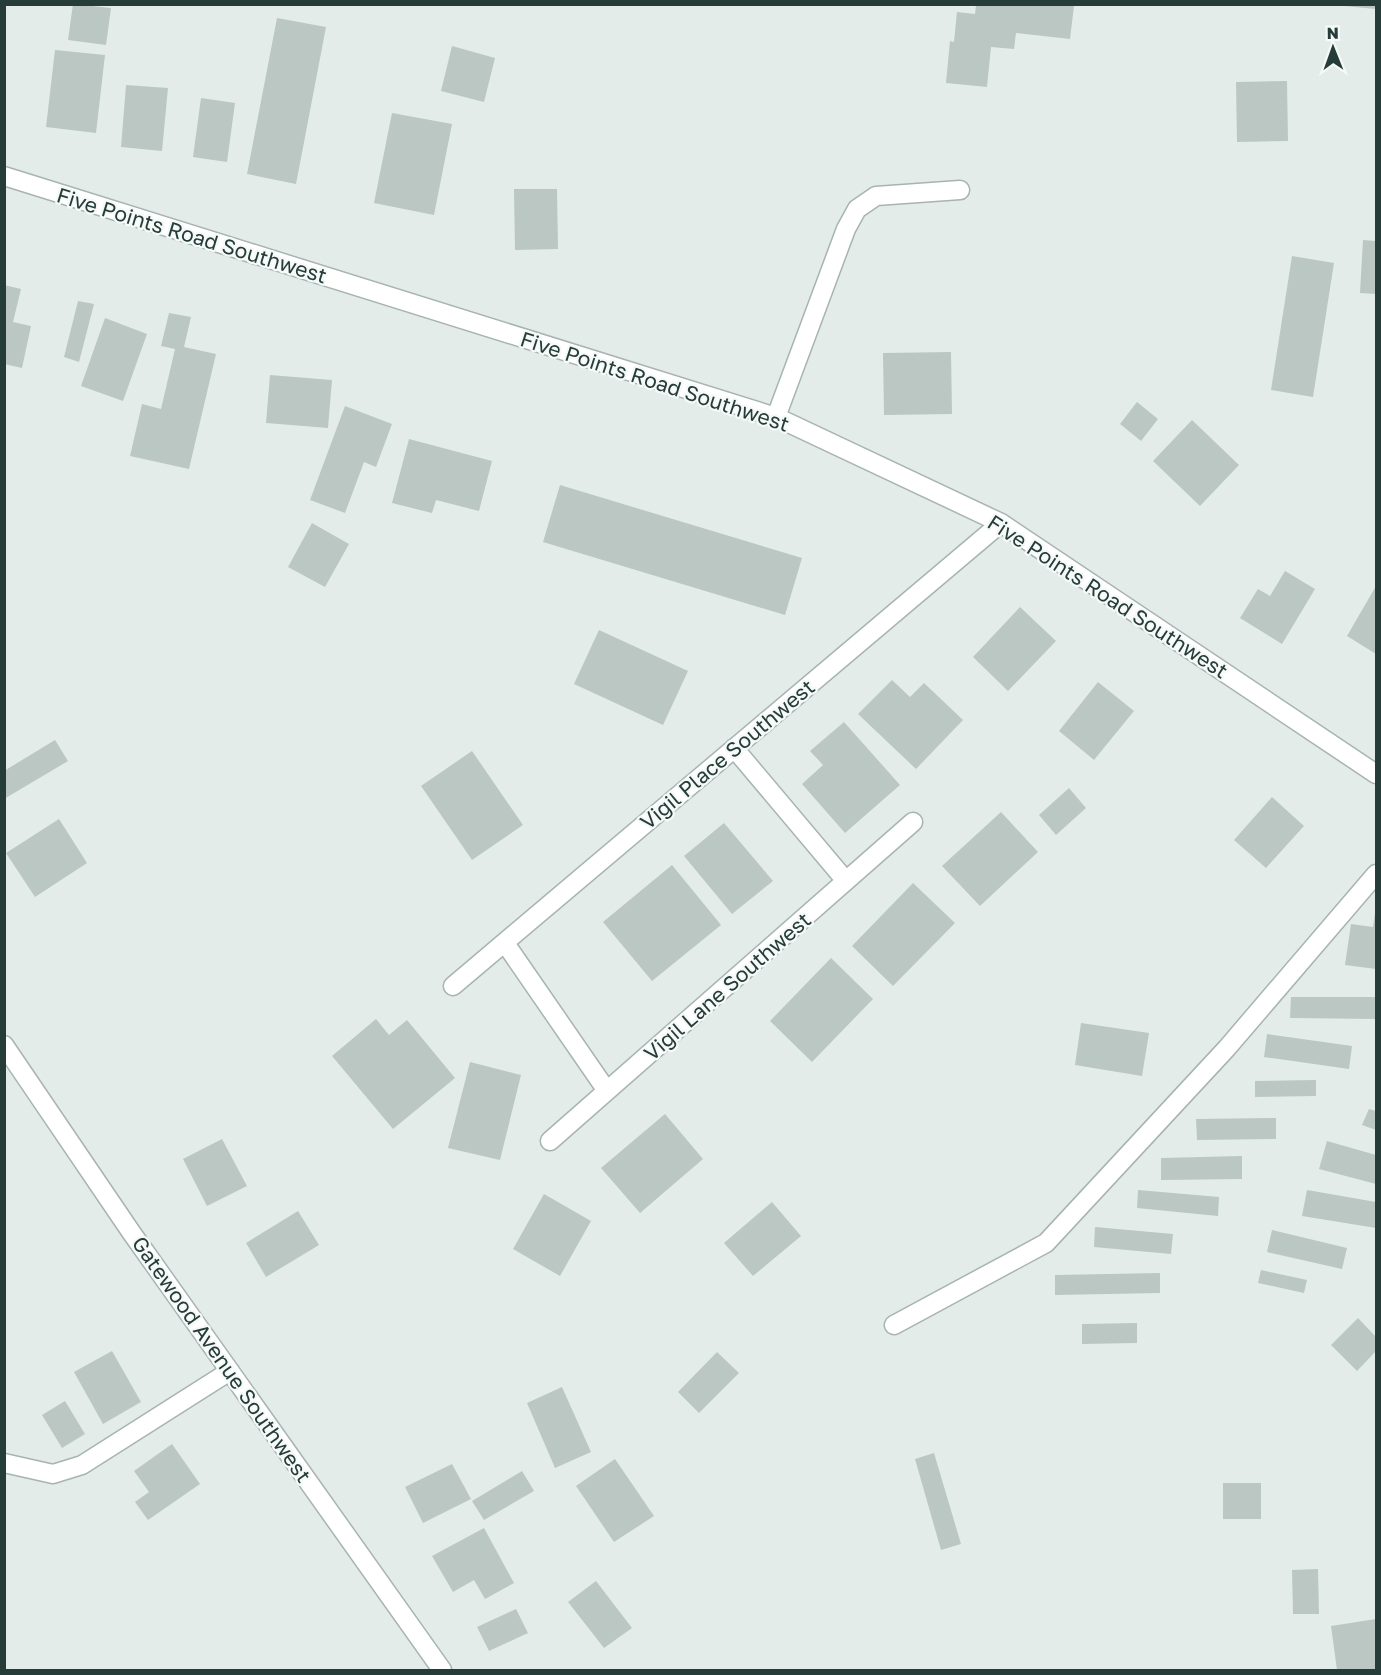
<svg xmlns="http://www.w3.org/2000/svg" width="1381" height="1675" font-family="'Golos Text',sans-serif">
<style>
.building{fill:#bac7c3}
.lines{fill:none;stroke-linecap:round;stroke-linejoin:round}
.minor-casing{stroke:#a7b4b1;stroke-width:21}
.minor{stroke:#fff;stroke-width:18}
.labels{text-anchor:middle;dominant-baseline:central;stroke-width:4.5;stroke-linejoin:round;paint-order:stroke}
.street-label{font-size:21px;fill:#263c39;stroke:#f5f9f7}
</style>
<rect width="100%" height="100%" fill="#e4ecea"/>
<path class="building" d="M73,4L111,8L106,45L68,40Z
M1344,4H1376V9L1344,6Z
M976,5L1074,6L1070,39L1016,33L1014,49L991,47L987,87L946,83L950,41L954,42L957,12L975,14Z
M277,18L326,27L296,184L247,174Z
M452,46L495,58L484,102L441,91Z
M55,50L105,55L96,133L46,127Z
M1287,81L1288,141L1237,142L1236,82Z
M126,85L168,88L162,151L121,147Z
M201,98L235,103L227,162L193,157Z
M392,113L452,124L434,215L374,203Z
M514,189H557L558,249L515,250Z
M1363,240L1376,241V294L1360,293Z
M1292,256L1334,263L1313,397L1271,390Z
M4,285L21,289L13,322L31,326L22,368L4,364Z
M78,301L94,304L79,362L64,357Z
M169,313L191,317L184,347L216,354L189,469L130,456L142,404L161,409L175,349L161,346Z
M105,318L147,334L123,401L81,386Z
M951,352L952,414L884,415L883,353Z
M270,375L332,380L328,428L266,423Z
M1137,402L1158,419L1141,441L1120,424Z
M345,406L392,424L376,467L364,462L345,513L310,500Z
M1192,420L1239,465L1200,506L1153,461Z
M409,439L492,461L479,511L436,500L432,513L392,503Z
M560,485L802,558L785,615L543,542Z
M312,523L349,544L325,587L288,567Z
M1285,571L1315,589L1282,644L1240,618L1258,589L1270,596Z
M1376,586V654L1347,636Z
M1020,607L1056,641L1008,691L973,657Z
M599,630L688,671L663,725L574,684Z
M892,680L910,697L924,683L963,720L916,769L858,714Z
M1098,682L1134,711L1094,760L1059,731Z
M844,722L900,785L845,833L802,784L823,765L810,751Z
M55,740L68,761L4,799V771Z
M472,751L523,825L472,860L421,786Z
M1069,788L1086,808L1056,835L1039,815Z
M1272,797L1304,826L1266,868L1234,840Z
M1001,812L1038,852L980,906L942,866Z
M59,819L87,863L35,897L6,853Z
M724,823L773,881L732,914L684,856Z
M672,865L721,925L652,981L603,922Z
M913,883L955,923L893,986L852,946Z
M1375,913L1376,969L1345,965L1351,924L1373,927Z
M831,958L873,999L812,1062L770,1021Z
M1291,997H1375V1019L1290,1018Z
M376,1019L389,1035L407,1020L455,1078L393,1129L332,1056Z
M1081,1023L1149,1033L1142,1076L1075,1065Z
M1267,1034L1352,1046L1349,1069L1264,1057Z
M470,1062L521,1075L500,1160L448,1148Z
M1316,1080V1096L1255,1097V1081Z
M1369,1109L1376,1111V1130L1362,1125Z
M665,1114L703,1159L640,1213L601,1168Z
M1276,1118V1139L1197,1140L1196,1119Z
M222,1139L247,1186L207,1206L183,1159Z
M1327,1141L1376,1155V1184L1319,1169Z
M1242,1156V1179L1161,1180V1158Z
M1138,1190L1219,1197L1218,1216L1137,1208Z
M1307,1190L1376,1202V1228L1302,1216Z
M544,1194L591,1221L560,1276L513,1249Z
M772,1202L801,1236L753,1276L724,1243Z
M298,1211L319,1245L266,1277L246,1243Z
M1095,1227L1173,1234L1171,1254L1094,1247Z
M1272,1230L1347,1248L1342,1269L1267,1252Z
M1261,1270L1307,1280L1304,1293L1258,1283Z
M1160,1273V1293L1055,1295V1275Z
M1358,1318L1376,1337V1351L1357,1371L1331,1345Z
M1137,1323V1343L1082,1344V1324Z
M112,1351L141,1402L103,1424L74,1372Z
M717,1352L739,1373L699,1413L678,1392Z
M562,1387L591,1452L555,1468L527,1403Z
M65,1401L85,1434L62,1448L42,1415Z
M172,1444L200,1484L148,1520L135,1502L149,1492L134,1471Z
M934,1453L961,1544L941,1550L915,1459Z
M615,1459L654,1516L614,1542L576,1486Z
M452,1464L471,1499L423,1523L405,1487Z
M522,1471L534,1491L484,1520L472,1501Z
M1223,1483H1261V1519H1223Z
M484,1528L514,1583L485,1599L474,1580L453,1592L432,1556Z
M1318,1569L1319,1614H1293L1292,1570Z
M596,1581L632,1628L604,1648L568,1602Z
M516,1609L528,1633L489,1651L477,1627Z
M1376,1619V1670H1337L1331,1626Z"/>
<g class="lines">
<defs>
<path id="minor" d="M4,176L776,417L1001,523L1376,774
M776,417L846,229L857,209L876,196L960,190
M734,748L846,881
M505,943L607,1091
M453,986L1001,523
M4,1045L131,1232L442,1670
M550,1141L913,822
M894,1325L1046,1243L1227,1048L1376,874
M4,1463L53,1474L82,1465L230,1371"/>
</defs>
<use href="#minor" class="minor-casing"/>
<use href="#minor" class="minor"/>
</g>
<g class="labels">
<g class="street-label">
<text transform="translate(192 235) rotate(17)">Five Points Road Southwest</text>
<text transform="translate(655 381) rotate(18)">Five Points Road Southwest</text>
<text transform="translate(1108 596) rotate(33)">Five Points Road Southwest</text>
<text transform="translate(727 754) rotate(-40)">Vigil Place Southwest</text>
<text transform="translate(727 986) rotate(-41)">Vigil Lane Southwest</text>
<text transform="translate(222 1359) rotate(55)">Gatewood Avenue Southwest</text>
</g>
</g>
<rect width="1381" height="1675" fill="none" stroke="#263c39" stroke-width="12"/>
<g transform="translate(1333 48) rotate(359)" stroke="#f5f9f7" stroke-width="4.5" paint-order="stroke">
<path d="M0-4.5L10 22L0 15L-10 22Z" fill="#263c39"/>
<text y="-9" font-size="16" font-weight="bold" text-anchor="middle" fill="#263c39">N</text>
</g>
</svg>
